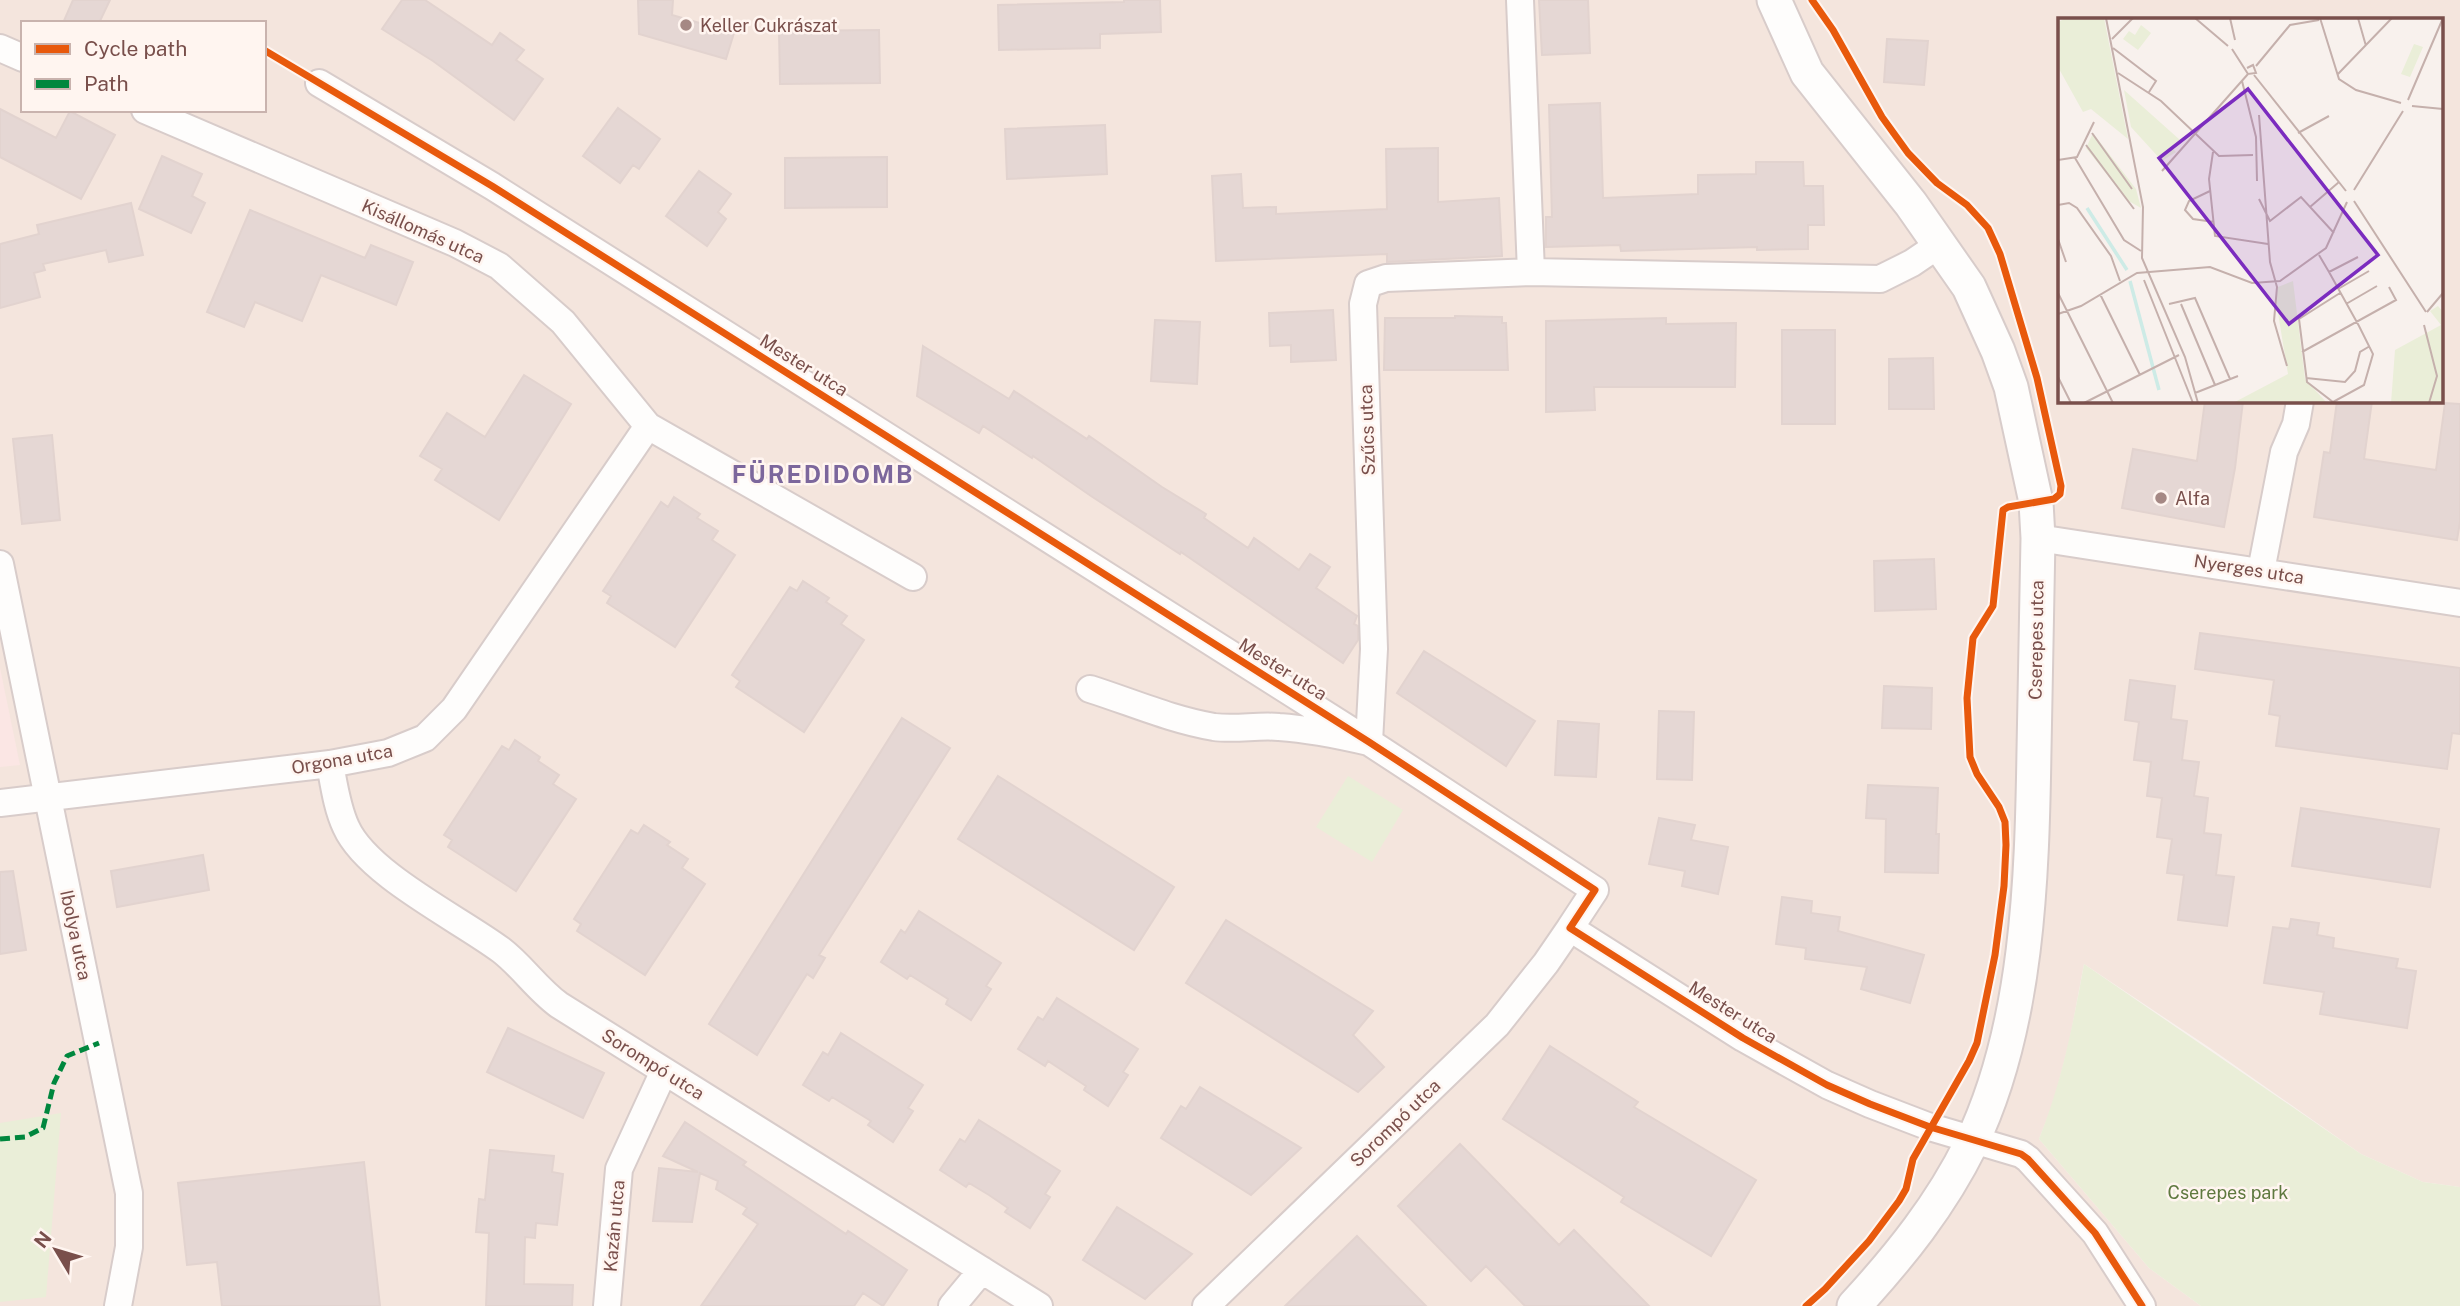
<svg xmlns="http://www.w3.org/2000/svg" width="2460" height="1306" font-family="'Public Sans',sans-serif">
<style>
.residential{fill:#f4e5dd;fill-rule:evenodd}
.commercial{fill:#fbe6e4}
.green{fill:#eaeed8}
.building{fill:#e5d7d4;stroke:#e2d3cf;stroke-width:2}
.lines{fill:none;stroke-linecap:round;stroke-linejoin:round}
.minor-casing{stroke:#d8ccca;stroke-width:30}
.tertiary-casing{stroke:#d8ccca;stroke-width:37}
.minor{stroke:#fefdfc;stroke-width:26}
.tertiary{stroke:#fefdfc;stroke-width:33}
.quiet{stroke:#00873e;stroke-width:5;stroke-dasharray:10 5;stroke-linecap:butt}
.cycleway-casing{stroke:#fff5f0;stroke-width:11}
.cycleway{stroke:#e8590c;stroke-width:7}
.poi-dot{fill:#a58884;stroke:#fff5f0;stroke-width:2.5}
.labels{text-anchor:middle;dominant-baseline:central;stroke-width:5;stroke-linejoin:round;paint-order:stroke}
.poi-label{font-size:18px;fill:#794f4b;stroke:#fff5f0;text-anchor:start}
.street-label{font-size:18px;fill:#794f4b;stroke:#fff5f0}
.park-label{font-size:18px;fill:#5f793f;stroke:#fff5f0}
.district-label{font-size:24px;font-weight:bold;letter-spacing:2px;fill:#7c679c;stroke:#fff5f0}
.inset-river{fill:none;stroke:#cdebe6;stroke-width:3.5}
.inset-road{fill:none;stroke:#c5b0ac;stroke-width:2}
.view{fill:#7b2cbf;fill-opacity:0.15;stroke:#7b2cbf;stroke-width:3.5}
.inset-edge{fill:none;stroke:#794f4b;stroke-width:3.5}
</style>
<rect width="100%" height="100%" fill="#f8f1ed"/>
<path class="residential" d="M0,0H2460V1187L2423,1182L2361,1154L2210,1048L2084,964L2069,1043L2053,1104L2039,1139L2149,1268L2201,1306H0ZM2059,19H2441V401H2059ZM23,23H264V110H23Z"/>
<path class="commercial" d="M0,668L20,765L0,767Z"/>
<path class="green" d="M1348,776L1403,810L1372,862L1316,827Z
M2084,964L2361,1154L2423,1182L2460,1187V1306H2201L2149,1268L2039,1139C2062,1082 2073,1024 2084,964Z
M61,1113L46,1297L0,1302V1123Z"/>
<path class="building" d="M73,0H110L99,23H63Z
M402,0H425L492,45L500,33L524,50L516,60L543,79L514,120L433,61L382,29Z
M638,0H673L672,15L734,33L726,59L639,34Z
M1124,0H1160L1161,32L1100,34V48L999,50L998,5L1124,2Z
M1539,0H1588L1590,53L1542,55Z
M879,30L880,83L780,84L779,31Z
M1887,39L1928,41L1924,85L1884,82Z
M1600,103L1603,198L1698,194V175L1756,174V162H1803L1804,186H1823L1824,225H1808V249L1757,250V247L1621,251L1620,245L1546,247V217H1552L1549,105Z
M618,108L660,139L639,169L633,165L620,183L583,156Z
M0,109L56,138L70,111L115,135L81,199L0,157Z
M1105,125L1107,174L1007,179L1005,129Z
M1438,148V202L1499,198L1502,256L1387,262V254L1216,261L1212,176L1241,174L1243,208L1276,207V214L1387,209L1386,149Z
M162,156L202,174L192,196L205,203L191,233L139,209Z
M887,157V207L785,208V158Z
M699,171L731,194L718,212L726,219L707,246L666,216Z
M131,203L143,255L109,262L106,250L43,264L45,270L34,273L40,297L0,308V244L39,234L37,225Z
M250,210L365,258L371,245L413,262L396,305L321,275L302,321L255,302L244,327L207,312Z
M1333,310L1336,360L1291,362V345L1270,346L1269,313Z
M1455,316L1502,317V323H1506L1508,370H1384L1385,318H1455Z
M1666,318V324L1736,323L1735,387H1594L1595,410L1546,412V321Z
M1155,320L1200,322L1197,384L1151,381Z
M1782,330H1835V424H1782Z
M923,346L1009,399L1014,391L1087,439L1089,436L1162,487L1206,514L1204,518L1248,548L1254,538L1299,570L1310,554L1330,567L1316,588L1357,616L1354,624L1358,626V640L1343,663L1181,552L1180,554L1091,496L1033,456L1032,458L983,426L979,433L917,396Z
M1933,358L1934,409H1889V359Z
M524,375L571,404L499,520L435,480L442,469L420,456L447,413L485,437Z
M2205,401H2243L2235,468L2224,527L2122,508L2133,449L2197,461Z
M2337,401H2372L2364,459L2436,470L2445,403L2460,404V522L2457,540L2314,517L2324,452L2330,453Z
M52,435L60,520L22,524L13,439Z
M674,497L700,514L697,518L718,531L712,540L735,555L675,647L607,603L611,596L603,591L661,502L668,507Z
M1934,559L1936,609L1875,611L1874,561Z
M803,581L829,598L826,602L847,616L841,624L864,640L804,732L736,687L740,681L732,675L790,587L797,591Z
M2200,633L2460,668V734L2452,733L2447,769L2276,746L2280,716L2269,714L2274,680L2195,669Z
M1424,651L1535,721L1506,766L1397,693Z
M2130,680L2175,686L2171,719L2187,721L2182,760L2199,762L2194,796L2208,798L2204,833L2221,835L2216,875L2234,877L2227,926L2178,920L2184,875L2167,873L2172,839L2157,837L2162,798L2147,796L2151,762L2134,760L2139,722L2125,720Z
M1884,686L1932,688L1931,729L1882,728Z
M1659,711L1694,712L1692,780L1657,779Z
M902,718L950,748L819,955L825,958L813,978L807,974L757,1055L709,1024Z
M1558,721L1599,724L1596,777L1555,775Z
M515,740L540,757L538,761L559,775L553,784L576,799L516,891L448,847L452,840L444,835L502,746L509,750Z
M998,776L1174,887L1134,950L958,839Z
M1868,785L1938,788L1936,834H1939L1938,873L1885,872L1886,819L1866,818Z
M2301,808L2439,829L2430,887L2292,866Z
M1659,818L1695,825L1691,840L1728,847L1718,894L1682,886L1685,871L1649,864Z
M644,825L670,842L667,845L688,859L682,868L705,884L645,975L577,931L581,924L574,919L631,830L638,834Z
M203,855L209,890L117,907L111,871Z
M13,871L26,950L0,954V872Z
M1782,897L1812,901L1811,913L1840,917L1838,931L1924,955L1910,1003L1861,989L1867,967L1805,959L1806,948L1776,944Z
M919,911L1001,963L986,986L991,989L971,1020L946,1004L948,999L910,975L907,979L881,962L901,930L905,933Z
M2291,919L2319,923L2317,935L2334,938L2333,948L2398,959L2396,968L2416,971L2407,1028L2320,1014L2324,992L2264,983L2273,927L2289,929Z
M1226,920L1373,1011L1353,1035L1384,1067L1358,1092L1186,983Z
M1057,998L1138,1049L1123,1072L1128,1075L1108,1106L1084,1090L1086,1086L1048,1061L1045,1066L1018,1049L1038,1017L1043,1020Z
M508,1028L604,1073L583,1118L487,1072Z
M841,1033L923,1085L908,1108L913,1111L893,1142L868,1125L871,1121L832,1097L829,1101L803,1085L823,1052L828,1055Z
M1550,1046L1638,1102L1634,1107L1756,1180L1711,1256L1621,1202L1624,1197L1503,1119Z
M1200,1087L1301,1148L1251,1195L1161,1138L1181,1106L1186,1109Z
M979,1120L1060,1171L1045,1194L1050,1197L1030,1228L1005,1212L1008,1208L989,1195L969,1183L966,1187L940,1170L960,1139L965,1142Z
M685,1122L746,1162L743,1165L846,1234L848,1231L907,1270L883,1306L863,1293L854,1306H701L758,1224L743,1214L747,1208L716,1189L718,1181L700,1173L692,1222L653,1221L659,1168L698,1172L663,1156Z
M1460,1144L1559,1245L1574,1230L1649,1306H1525L1486,1266L1471,1281L1398,1206Z
M490,1150L554,1156L552,1172L563,1174L557,1225L536,1223L535,1238L525,1237L524,1284L573,1285L572,1306H486L489,1233L476,1232L479,1199L485,1200Z
M364,1162L380,1306H222L217,1262L187,1265L178,1183Z
M1117,1207L1192,1254L1145,1299L1083,1260Z
M1357,1236L1426,1306H1285Z"/>
<g class="lines">
<defs>
<path id="minor" d="M1520,0L1531,272
M0,48L23,58
M319,83L492,186L1369,742L1595,890L1570,928L1743,1038L1827,1085L1870,1104L1930,1127L2021,1154L2028,1159L2095,1233L2142,1306
M145,110L455,243L499,266L563,322L648,426L913,577
M2038,538L2460,603
M0,564L129,1193V1247L118,1306
M2261,571L2284,452L2296,424L2300,401
M1090,689C1131,702 1172,720 1214,727C1236,730 1257,725 1279,727C1309,729 1339,735 1369,742L1374,649L1363,304L1368,284L1386,278L1531,272L1880,279L1912,263L1940,244
M330,764C334,785 337,808 346,827C367,874 458,918 501,950C522,966 537,989 559,1005L1039,1306
M0,803L330,764L388,753L425,738L454,709L648,426
M607,1306L619,1169L664,1071
M952,1306L982,1270
M1206,1306L1497,1025L1546,963L1570,928"/>
<path id="tertiary" d="M1774,0L1807,73L1911,204L1969,287L1998,351L2011,387L2036,502L2038,538C2037,609 2035,679 2034,750C2032,878 2028,1026 1971,1144C1941,1205 1900,1256 1854,1306"/>
</defs>
<use href="#minor" class="minor-casing"/>
<use href="#tertiary" class="tertiary-casing"/>
<use href="#minor" class="minor"/>
<use href="#tertiary" class="tertiary"/>
<path class="quiet" d="M0,1139L25,1137L43,1128L54,1083L67,1056L99,1043"/>
<defs>
<path id="cycleway" d="M264,50L492,186L1369,742L1595,890L1570,928L1743,1038L1827,1085L1870,1104L1930,1127L2021,1154L2028,1159L2095,1233L2142,1306
M1806,1306L1825,1289L1869,1241L1899,1201L1906,1189L1913,1159L1969,1061L1977,1043L1995,955L2004,886L2006,845L2005,822L1999,807L1977,774L1970,757L1967,698L1973,638L1993,606L2003,510L2008,507L2054,499L2060,494L2061,486L2037,378L2000,254L1988,228L1967,205L1937,183L1908,153L1882,117L1833,30L1812,0"/>
</defs>
<use href="#cycleway" class="cycleway-casing"/>
<use href="#cycleway" class="cycleway"/>
</g>
<g class="poi-dot">
<circle cx="686" cy="25" r="7"/>
<circle cx="2161" cy="498" r="7"/>
</g>
<g class="labels">
<g class="poi-label">
<text x="700" y="25">Keller Cukrászat</text>
<text x="2175" y="498">Alfa</text>
</g>
<g class="street-label">
<text transform="translate(423 231) rotate(24)">Kisállomás utca</text>
<text transform="translate(804 365) rotate(32)">Mester utca</text>
<text transform="translate(1367 430) rotate(-92)">Szűcs utca</text>
<text transform="translate(2249 569) rotate(9)">Nyerges utca</text>
<text transform="translate(2036 640) rotate(-89)">Cserepes utca</text>
<text transform="translate(1283 669) rotate(32)">Mester utca</text>
<text transform="translate(342 759) rotate(-10)">Orgona utca</text>
<text transform="translate(76 935) rotate(78)">Ibolya utca</text>
<text transform="translate(1733 1012) rotate(32)">Mester utca</text>
<text transform="translate(653 1064) rotate(32)">Sorompó utca</text>
<text transform="translate(1395 1123) rotate(-44)">Sorompó utca</text>
<text transform="translate(614 1226) rotate(-85)">Kazán utca</text>
</g>
<g class="park-label">
<text x="2228" y="1192">Cserepes park</text>
</g>
<g class="district-label">
<text x="823" y="474">FÜREDIDOMB</text>
</g>
</g>
<g transform="translate(2058 18)">
<rect width="385" height="385" fill="#f8f1ed"/>
<path d="M8,0H46L70,121L33,91L25,94L0,49V4ZM83,7L93,15L80,32L65,21L71,13L77,17ZM356,26L365,29L352,59L343,56ZM66,72L122,122L114,130L118,134L104,143L73,109ZM35,115L78,171L83,190L69,182L28,130ZM235,263L247,361L268,384L175,385L230,356L218,283L220,269ZM380,288L385,294V385H333L337,332L383,307L372,293Z" fill="#eaeed8"/>
<path class="inset-river" d="M29,190L69,252M72,263L101,372"/>
<path class="inset-road" d="M48,0L85,189L84,240L127,339L140,385M137,0L170,28M172,0L177,22M262,0L281,61L298,72L343,85M300,0L308,28M54,21L75,0M55,30L98,63L91,74M174,31L190,56L198,55L195,47L189,50M198,48L232,7L261,2M60,55L103,83L161,138L195,137M196,57L288,173M279,57L334,0M184,63L198,119L199,163M350,82L385,0M354,88L385,91M201,97L212,244L219,269L216,303L229,348M34,115L74,171M240,115L271,98M28,127L76,191M155,134L151,161L157,218L210,226M17,140L66,222L83,233M0,142L19,139L36,104M104,153L190,56M296,172L345,93M152,173L131,183L127,192L135,201L156,204M201,181L212,203L243,179L276,215M296,183L368,294M0,187L11,185L19,190L53,238L62,263M252,189L281,164M0,221L8,244M261,237L271,254L301,308L315,336L306,367L275,384L249,364L241,301L282,275M271,254L300,239M86,262L135,385M280,271L311,253M0,275L55,385M42,276L82,357M111,286L137,280L172,361M123,286L157,367M288,286L319,268M369,294L385,275M0,296L23,288L79,255L152,249L194,265L222,263L268,230L289,184M366,307L379,358L371,385M244,334L338,282L331,269M0,359L13,385M248,360L287,364L297,353L302,334L312,328M137,375L180,358M26,385L121,337"/>
<path class="view" d="M190,71L320,237L231,306L101,140Z"/>
<rect width="385" height="385" class="inset-edge"/>
</g>
<rect x="21" y="21" width="245" height="91" fill="#fff5f0" stroke="#c9b3ae" stroke-width="2"/>
<rect x="35" y="44" width="35" height="10" fill="#e8590c" stroke="#c9b3ae" stroke-width="2"/>
<text x="84" y="56" font-size="21" fill="#794f4b">Cycle path</text>
<rect x="35" y="79" width="35" height="10" fill="#00873e" stroke="#c9b3ae" stroke-width="2"/>
<text x="84" y="91" font-size="21" fill="#794f4b">Path</text>
<g transform="translate(56 1250) rotate(308)" stroke="#fff5f0" stroke-width="5" paint-order="stroke">
<path d="M0-5L12 26L0 18L-12 26Z" fill="#794f4b"/>
<text y="-10" font-size="19" font-weight="bold" text-anchor="middle" fill="#794f4b">N</text>
</g>
</svg>
